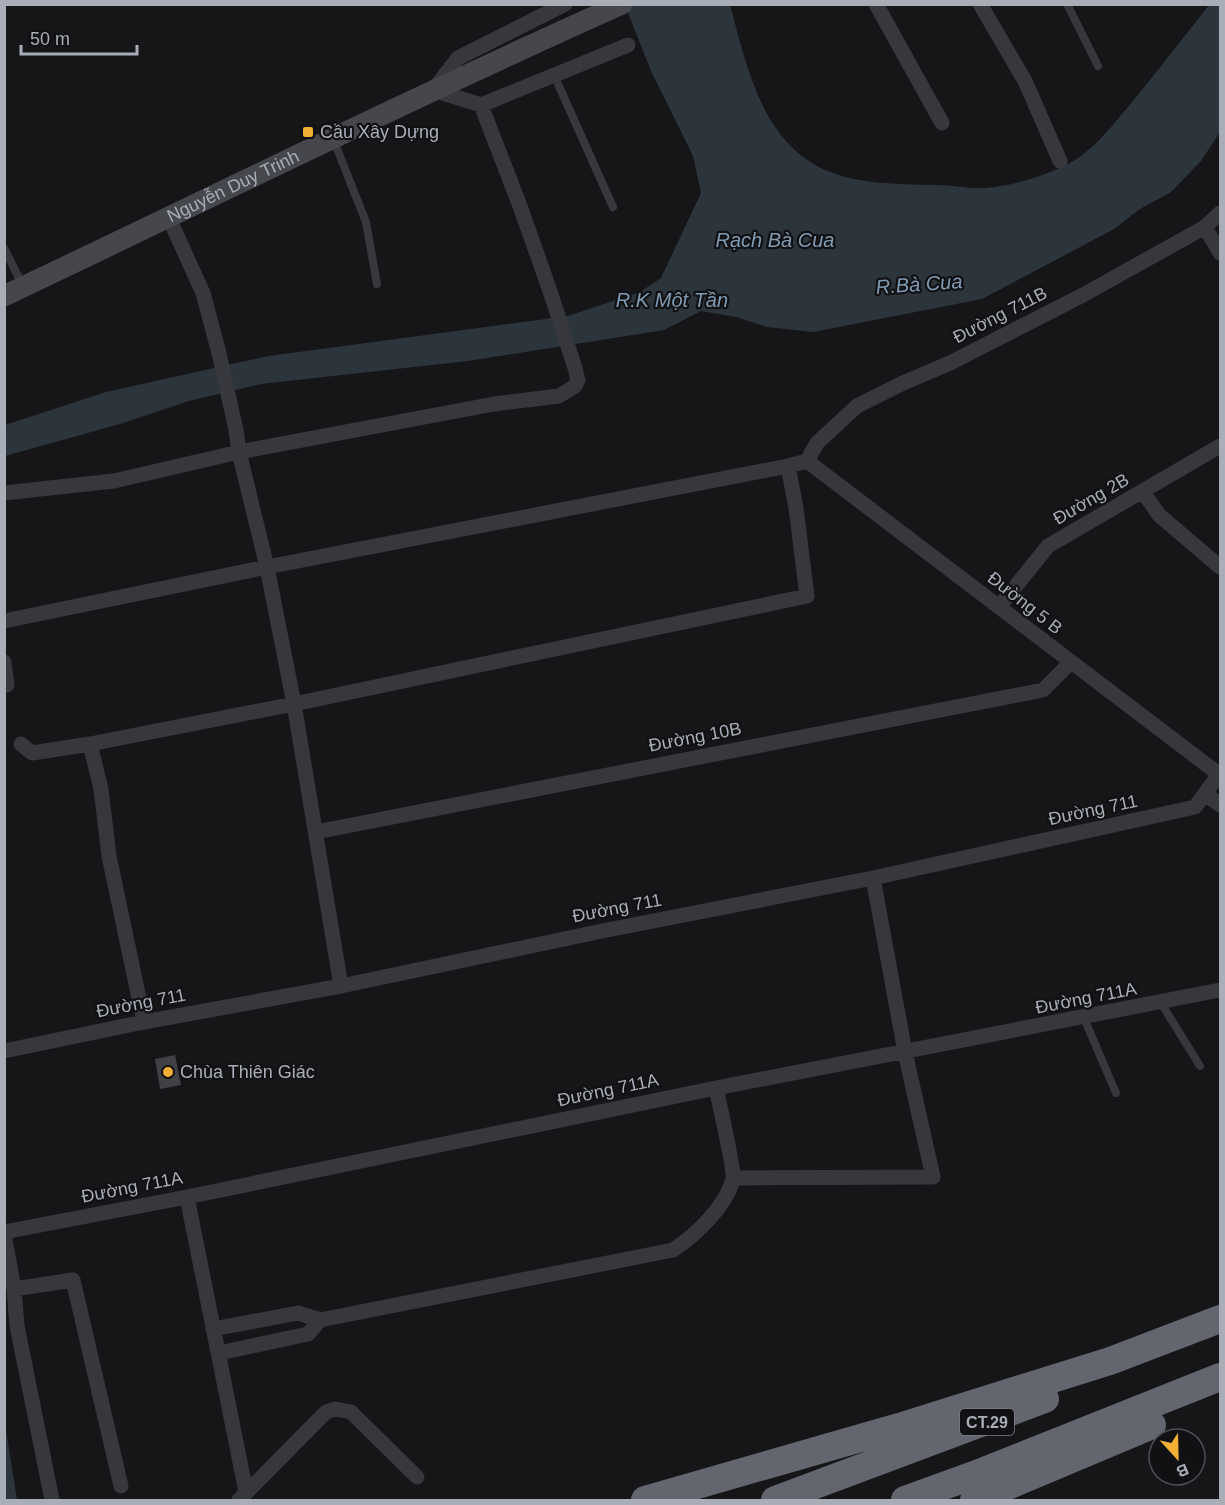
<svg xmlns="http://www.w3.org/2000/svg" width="1225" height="1505" font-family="Arial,sans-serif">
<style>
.water{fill:#2c353c}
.building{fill:#404145}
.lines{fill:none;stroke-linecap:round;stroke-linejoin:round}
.service{stroke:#37383d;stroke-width:8}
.minor{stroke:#37383d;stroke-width:15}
.secondary{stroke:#45474d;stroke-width:21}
.motorway{stroke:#63666e;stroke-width:28}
.poi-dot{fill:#f2b134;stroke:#111113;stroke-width:2}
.labels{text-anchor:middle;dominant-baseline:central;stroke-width:4.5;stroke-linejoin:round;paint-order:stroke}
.shield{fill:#111113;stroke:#7b7e86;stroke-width:1.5}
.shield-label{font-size:16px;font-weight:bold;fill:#a8adb8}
.poi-label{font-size:18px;fill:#a8adb8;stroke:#111113;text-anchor:start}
.street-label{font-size:18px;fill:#a8adb8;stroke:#111113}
.water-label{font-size:20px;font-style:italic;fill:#7f9bb3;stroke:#111113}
</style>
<rect width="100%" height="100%" fill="#161618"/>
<path class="water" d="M625,5H730C746,63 760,136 819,167C854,185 898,184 936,185C952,185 969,189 985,188C1013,186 1044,176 1068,164C1095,150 1114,123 1133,101C1159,69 1184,37 1209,5H1220V132L1201,161L1171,192L1140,209L1114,229L982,299L813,332L767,327L736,317L701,311L664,330L468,361L261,384L189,401L120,424L5,456V425L106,392L269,356L568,316L640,292L661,278L701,193L693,156L651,71Z
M4,1424H5L17,1500H5Z"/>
<path class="building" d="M175,1055L181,1085L160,1089L155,1059Z"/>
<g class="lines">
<path class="service" d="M1067,4L1098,66
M554,75L613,207
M334,141L366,222L377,284
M4,248L23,286
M1161,1003L1200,1066
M1084,1018L1116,1093"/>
<path class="minor" d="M565,4L458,58L433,90L481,105L628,45
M876,4L942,123
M980,4L1025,81L1060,161
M169,218L203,293L219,353L236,430L239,452L267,567L294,704L341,986
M1205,227L1220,253
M807,461L1220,775
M807,461L817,443L857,406L903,383L950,363L1083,295L1205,227L1220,213
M1143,492L1159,515L1220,567
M4,493L114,481L239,452L494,404L559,396L575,386L578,380L575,368L551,294L520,206L481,105
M999,607L1048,546L1220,446
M4,621L267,567L788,466
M4,662L7,685
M21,744L32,753L90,744L294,704L807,596L796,508L788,466L807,461
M90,744L101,789L109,856L144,1022
M1206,794L1220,805
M316,832L1043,690L1071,662
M4,1051L144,1022L341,986L602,931L873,878L1195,807L1220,773
M734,1178L933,1177L905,1052L873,878
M187,1197L246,1492
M4,1232L187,1197L716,1088L1220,990
M4,1234L14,1289L73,1280L121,1486
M14,1289L17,1326L52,1500
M213,1329L298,1313L320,1320
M219,1353L308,1334L320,1320L673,1250C696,1235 725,1207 733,1180C735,1171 719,1102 716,1088
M239,1500L326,1412L335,1409L351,1412L417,1477"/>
<path class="secondary" id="s1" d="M4,296C210,198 414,97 622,4"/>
<path class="motorway" d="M645,1500L899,1427L1110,1361L1220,1319
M775,1500L1045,1399
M905,1500L974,1475L1220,1377
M974,1500L1152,1425"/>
</g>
<g class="poi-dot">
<rect x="302" y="126" width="12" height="12" rx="3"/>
<circle cx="168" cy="1072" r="6"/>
</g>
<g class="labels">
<rect class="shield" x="960" y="1409" width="54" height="26" rx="4.5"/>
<g class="shield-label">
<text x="987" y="1422">CT.29</text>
</g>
<g class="poi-label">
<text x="320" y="132">Cầu Xây Dựng</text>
<text x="180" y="1072">Chùa Thiên Giác</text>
</g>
<g class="street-label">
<text stroke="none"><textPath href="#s1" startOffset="254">Nguyễn Duy Trinh</textPath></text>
<text transform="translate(1000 315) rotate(-27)">Đường 711B</text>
<text transform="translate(1091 499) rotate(-30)">Đường 2B</text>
<text transform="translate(1025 603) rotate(38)">Đường 5 B</text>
<text transform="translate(695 737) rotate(-11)">Đường 10B</text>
<text transform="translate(1093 810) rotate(-12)">Đường 711</text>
<text transform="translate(617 908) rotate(-11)">Đường 711</text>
<text transform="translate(1086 998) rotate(-11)">Đường 711A</text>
<text transform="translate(141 1003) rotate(-11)">Đường 711</text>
<text transform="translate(608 1090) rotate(-12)">Đường 711A</text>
<text transform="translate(132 1187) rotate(-11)">Đường 711A</text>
</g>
<g class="water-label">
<text x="775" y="240">Rạch Bà Cua</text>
<text transform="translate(919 284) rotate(-4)">R.Bà Cua</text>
<text x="672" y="300">R.K Một Tần</text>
</g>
</g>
<rect width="1225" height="1505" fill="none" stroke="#a8adb8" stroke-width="12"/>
<g transform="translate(1177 1457) rotate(158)"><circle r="28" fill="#111113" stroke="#4d4f55" stroke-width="1.5"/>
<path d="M0-4.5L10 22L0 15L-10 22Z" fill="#f2b134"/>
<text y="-9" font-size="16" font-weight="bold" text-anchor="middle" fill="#a8adb8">B</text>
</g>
<path d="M21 45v9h116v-9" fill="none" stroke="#a8adb8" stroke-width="3"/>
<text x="30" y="45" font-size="18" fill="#a8adb8" stroke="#111113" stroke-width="4.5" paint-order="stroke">50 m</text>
</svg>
